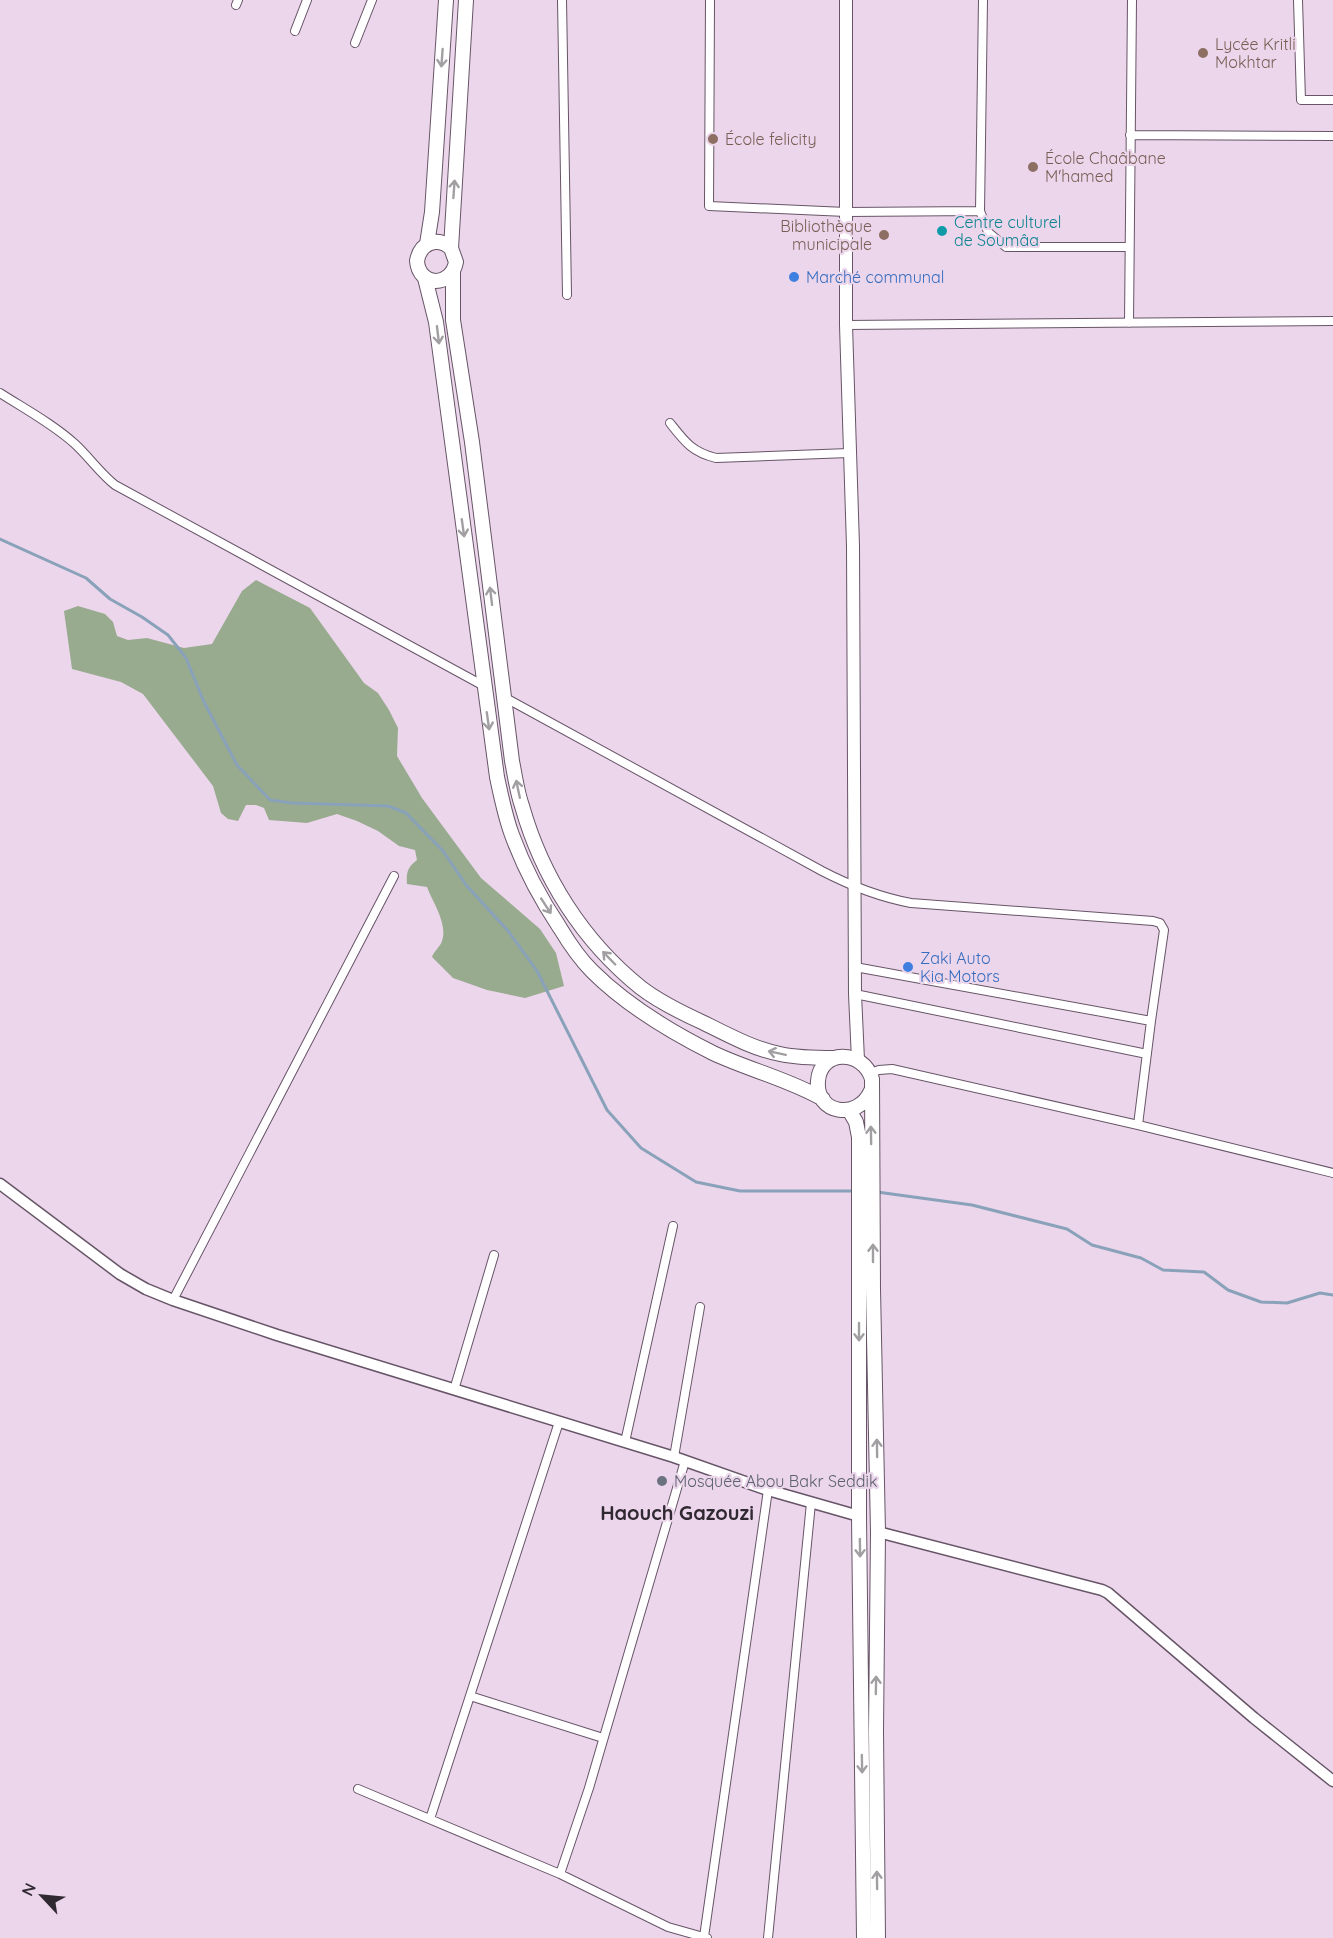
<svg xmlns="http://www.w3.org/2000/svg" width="1333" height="1938" font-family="Quicksand,sans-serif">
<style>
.forest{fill:#98ab8f}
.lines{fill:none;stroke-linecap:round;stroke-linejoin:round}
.stream{stroke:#89a2ba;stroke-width:3}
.street-casing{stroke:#675567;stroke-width:10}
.secondary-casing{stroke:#675567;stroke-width:13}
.primary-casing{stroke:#675567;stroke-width:14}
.highway-casing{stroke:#675567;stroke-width:16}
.street{stroke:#fff;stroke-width:8}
.secondary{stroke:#fff;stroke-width:10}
.primary{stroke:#fff;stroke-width:12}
.highway{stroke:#fff;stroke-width:14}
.oneway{stroke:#a29fa2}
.education-dot{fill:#8d6e63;stroke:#ecd6ec;stroke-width:2}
.culture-dot{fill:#0f9aa8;stroke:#ecd6ec;stroke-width:2}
.shop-dot{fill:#3f7fe0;stroke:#ecd6ec;stroke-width:2}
.worship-dot{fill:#6b7280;stroke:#ecd6ec;stroke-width:2}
.labels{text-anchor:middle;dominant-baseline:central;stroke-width:4.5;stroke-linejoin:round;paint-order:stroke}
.education-label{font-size:16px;fill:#785e54;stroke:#ecd6ec;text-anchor:start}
.culture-label{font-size:16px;fill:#0d838f;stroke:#ecd6ec;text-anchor:start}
.shop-label{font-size:16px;fill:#366cbe;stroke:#ecd6ec;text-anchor:start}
.worship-label{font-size:16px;fill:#5b616d;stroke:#ecd6ec;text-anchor:start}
.quarter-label{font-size:20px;font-weight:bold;fill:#312931;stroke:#ecd6ec}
</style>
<rect width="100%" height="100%" fill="#ecd6ec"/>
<path class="forest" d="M256,580L310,608L364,683L378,693L389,710L398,728L397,756L422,798L481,878L540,929L556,953L564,986L525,998L487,990L453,978L432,957C434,951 440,947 442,941C448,924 433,903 427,887L407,884C406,872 408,867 417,860L415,850L399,846L378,831L357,821L337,814L307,823L269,820L264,808L256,805H246L238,821L228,819L221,813L213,786L143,694L121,682L72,669L64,611L78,606L105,614L113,622L117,636L128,640L147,638L184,648L212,644L242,591Z"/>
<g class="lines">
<path class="stream" d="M0,539L86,578L110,599L142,617L168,635L186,658L204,702L237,765L270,800L292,803L388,806L406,813L443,851L466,885L509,932L537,971L607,1110L641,1148L696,1182L740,1191H856
M877,1192L972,1205L1067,1229L1092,1245L1141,1258L1163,1270L1204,1272L1228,1290L1261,1302L1287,1303L1320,1293L1333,1295"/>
<defs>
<path id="street" d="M562,0L567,295
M710,0L709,206L846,212L980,211L983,0
M1298,0L1301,100H1333
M236,5L238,0
M295,31L307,0
M355,43L372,0
M1130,135L1333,136
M980,211L988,232L1006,247H1129
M1129,323L1132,0
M846,325L1333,321
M0,393C25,409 53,424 75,444C89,457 100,473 115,485L484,686
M670,423C685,442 692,452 716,458L849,453
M504,697L822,871C851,886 879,897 911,903L1153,921L1160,923L1164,930L1151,1021L1138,1125
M855,967L1151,1021
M855,994L1147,1054
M870,1073L879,1070L892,1069L1138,1125L1333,1173
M173,1300L394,876
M454,1390L494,1255
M625,1442L673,1226
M674,1457L700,1307
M470,1696L603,1738
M358,1789L560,1874L668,1927L707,1938
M430,1819L559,1422
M560,1874L589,1788L685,1461
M704,1937L768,1490
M768,1938L811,1503"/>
<path id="secondary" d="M0,1184L120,1274L146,1289L173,1300L277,1335L674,1457L768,1490L859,1516
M878,1532L1102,1590L1108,1593L1254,1718L1333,1781"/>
<path id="primary" d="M846,0V325L853,546L855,994L858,1060"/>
<path id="highway" d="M427,244L432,212L446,0
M451,248C437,236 420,243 417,261C419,287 451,288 456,262L451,248L466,0
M453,272V320L472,442L512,761C515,776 517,792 522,806C542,877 583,941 640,987C659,1002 682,1013 704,1023C728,1035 754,1049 780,1054C798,1058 817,1058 835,1058
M425,278L436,322L497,777C501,796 505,816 512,835C524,868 540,898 560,928C569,943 580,959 592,971C626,1005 671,1032 713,1053C749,1070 788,1079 823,1099
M871,1091C858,1121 815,1114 818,1081C820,1049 863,1049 872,1079L873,1289L878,1532L876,1731L878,1938
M849,1110L856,1122L859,1137V1516L864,1938"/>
</defs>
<use href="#street" class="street-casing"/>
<use href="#secondary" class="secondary-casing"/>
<use href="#primary" class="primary-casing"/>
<use href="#highway" class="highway-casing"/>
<use href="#street" class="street"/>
<use href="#secondary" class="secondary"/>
<use href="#primary" class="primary"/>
<use href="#highway" class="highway"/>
</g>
<defs><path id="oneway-shaft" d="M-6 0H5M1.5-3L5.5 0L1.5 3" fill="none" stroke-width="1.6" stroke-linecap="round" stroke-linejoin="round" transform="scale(1.5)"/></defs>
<g class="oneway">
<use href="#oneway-shaft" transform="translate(442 58) rotate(94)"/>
<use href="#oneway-shaft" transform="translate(454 189) rotate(-86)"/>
<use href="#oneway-shaft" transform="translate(438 335) rotate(83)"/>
<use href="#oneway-shaft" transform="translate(463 528) rotate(82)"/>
<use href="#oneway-shaft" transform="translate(491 596) rotate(-97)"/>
<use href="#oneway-shaft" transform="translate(488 721) rotate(82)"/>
<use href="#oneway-shaft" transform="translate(518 789) rotate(-102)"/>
<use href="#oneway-shaft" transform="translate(546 906) rotate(57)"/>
<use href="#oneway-shaft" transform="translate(609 958) rotate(-134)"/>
<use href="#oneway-shaft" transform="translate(777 1053) rotate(-168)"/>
<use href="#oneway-shaft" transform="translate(871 1135) rotate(-91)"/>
<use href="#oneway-shaft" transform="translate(873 1253) rotate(-90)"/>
<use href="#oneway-shaft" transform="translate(859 1332) rotate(90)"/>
<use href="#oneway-shaft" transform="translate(877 1448) rotate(-91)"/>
<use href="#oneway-shaft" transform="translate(860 1548) rotate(89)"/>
<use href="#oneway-shaft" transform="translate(876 1685) rotate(-89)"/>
<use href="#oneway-shaft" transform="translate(862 1764) rotate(89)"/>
<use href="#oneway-shaft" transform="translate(877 1880) rotate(-91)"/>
</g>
<g class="education-dot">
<circle cx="1203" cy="53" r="6"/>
<circle cx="713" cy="139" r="6"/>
<circle cx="1033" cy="167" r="6"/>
<circle cx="884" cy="235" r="6"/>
</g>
<circle class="culture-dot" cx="942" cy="231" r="6"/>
<g class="shop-dot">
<circle cx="794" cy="277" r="6"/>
<circle cx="908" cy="967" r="6"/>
</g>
<circle class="worship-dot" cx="662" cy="1481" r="6"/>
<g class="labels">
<g class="education-label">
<text x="1215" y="44">Lycée Kritli<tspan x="1215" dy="18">Mokhtar</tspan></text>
<text x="725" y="139">École felicity</text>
<text x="1045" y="158">École Chaâbane<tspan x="1045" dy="18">M'hamed</tspan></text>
<text x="872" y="226" text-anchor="end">Bibliothèque<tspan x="872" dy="18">municipale</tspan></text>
</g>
<g class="culture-label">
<text x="954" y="222">Centre culturel<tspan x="954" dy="18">de Soumâa</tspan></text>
</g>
<g class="shop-label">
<text x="806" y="277">Marché communal</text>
<text x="920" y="958">Zaki Auto<tspan x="920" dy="18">Kia Motors</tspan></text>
</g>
<g class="worship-label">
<text x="674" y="1481">Mosquée Abou Bakr Seddik</text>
</g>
<g class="quarter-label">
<text x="677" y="1512">Haouch Gazouzi</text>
</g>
</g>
<g transform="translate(42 1896) rotate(296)" stroke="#ecd6ec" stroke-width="4.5" paint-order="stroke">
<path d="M0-4.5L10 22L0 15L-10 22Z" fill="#312931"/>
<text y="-9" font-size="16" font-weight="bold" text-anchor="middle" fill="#312931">N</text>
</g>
</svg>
